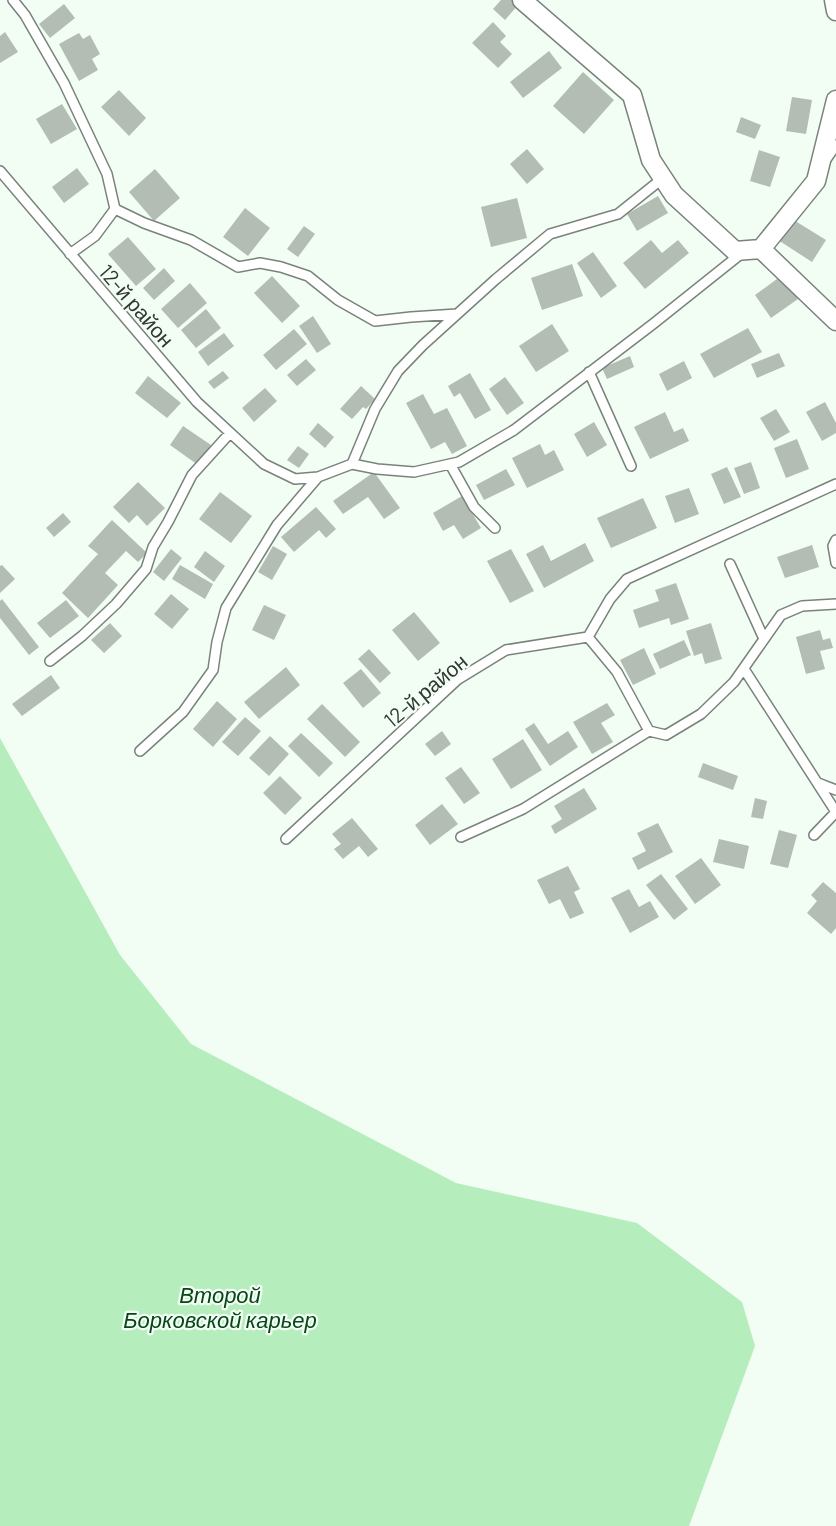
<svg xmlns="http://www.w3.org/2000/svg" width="836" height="1526" font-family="Barlow,sans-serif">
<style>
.water{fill:#b6edbc}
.building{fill:#b3bdb3}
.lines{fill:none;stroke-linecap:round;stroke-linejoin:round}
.lane-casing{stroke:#79837a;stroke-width:12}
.street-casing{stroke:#79837a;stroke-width:21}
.lane{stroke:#fff;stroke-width:9}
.street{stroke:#fff;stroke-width:18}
.labels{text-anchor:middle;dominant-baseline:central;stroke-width:4.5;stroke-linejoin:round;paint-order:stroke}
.street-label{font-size:21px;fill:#333734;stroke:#f2fdf3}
.water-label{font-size:22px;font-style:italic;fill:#08461a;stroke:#f2fdf3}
</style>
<rect width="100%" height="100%" fill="#f2fdf3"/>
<path class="water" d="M0,738L120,955L191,1044L456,1183L637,1223L742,1302L755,1346L689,1526H0Z"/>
<path class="building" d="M501,0H514L519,4L505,20L493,9Z
M64,4L75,18L50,38L39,24Z
M493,22L506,36L500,42L512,54L498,68L472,43Z
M5,32L18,52L0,63V36Z
M79,33L83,39L90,35L100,54L92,59L98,70L79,81L59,44Z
M549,51L562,68L523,98L510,82Z
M583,72L614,100L584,134L553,106Z
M119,90L146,118L129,136L101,107Z
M792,97L812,100L806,134L786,131Z
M62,104L77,129L51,144L36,119Z
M741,117L761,125L755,139L736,132Z
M527,149L544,169L527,184L510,164Z
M759,150L780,157L770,187L750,181Z
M77,168L89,184L64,203L52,187Z
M155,169L180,198L154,221L129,192Z
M658,196L668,213L637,231L627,214Z
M517,198L527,238L491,247L481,207Z
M245,208L270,228L248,256L223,237Z
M792,219L826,240L812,262L778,240Z
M304,226L315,234L298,257L287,249Z
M128,237L156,269L136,286L108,254Z
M651,240L662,253L678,240L689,253L645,289L623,263Z
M593,252L617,286L601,298L577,263Z
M572,264L583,296L542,310L531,278Z
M164,268L175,281L154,300L143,288Z
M272,276L300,306L282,323L254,293Z
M781,276L798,299L771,318L755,295Z
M190,283L207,303L178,328L161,309Z
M206,309L221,328L196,348L181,330Z
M313,316L331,344L317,353L299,326Z
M552,324L569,351L536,372L519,346Z
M748,328L762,352L714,378L700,354Z
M294,329L307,344L276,370L263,355Z
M224,333L234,346L208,366L198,352Z
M779,353L785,366L757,378L751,364Z
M630,356L634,367L607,379L602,368Z
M306,359L316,370L297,386L287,375Z
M684,361L692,378L667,391L659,374Z
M223,371L229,378L214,389L208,382Z
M470,373L491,410L475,419L460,393L454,397L448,386Z
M148,376L181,403L167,418L135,393Z
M505,377L524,403L507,415L489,389Z
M361,386L375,399L366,409L363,407L352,419L340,409Z
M265,388L277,401L254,422L242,408Z
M423,394L434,414L447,408L467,446L452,454L445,442L431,449L406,403Z
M825,402L836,423V433L822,441L806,412Z
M776,409L790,432L774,441L760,418Z
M665,412L674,432L683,428L689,441L650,459L634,427Z
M594,422L607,445L587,457L574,434Z
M318,423L334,437L325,448L309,434Z
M183,426L211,445L198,465L170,445Z
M797,439L809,469L786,478L774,448Z
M540,444L545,455L554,450L564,470L527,488L512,458Z
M298,446L309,454L299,468L287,460Z
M751,462L760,488L744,494L734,468Z
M727,467L741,497L724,504L711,474Z
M506,469L515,485L484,500L476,485Z
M374,472L400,508L384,519L368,497L343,514L333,501Z
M138,482L165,508L147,526L137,515L129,523L113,507Z
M689,488L699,514L675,523L665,496Z
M220,492L252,516L231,543L199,519Z
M462,496L481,528L463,539L454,525L443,531L433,513Z
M643,498L657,528L611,548L597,518Z
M316,507L336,529L326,538L319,530L294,552L281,537Z
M63,513L71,522L54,537L46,528Z
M112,520L147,553L138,562L126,551L105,573L118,585L88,618L62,593L98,554L88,546Z
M585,543L594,561L544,588L526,554L543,545L551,561Z
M812,545L819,567L785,578L777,557Z
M273,546L287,554L272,580L258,572Z
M171,549L182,558L164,581L153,572Z
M511,549L534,591L510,603L487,561Z
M205,551L225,566L214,582L194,567Z
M2,565L15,579L0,593V566Z
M180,565L213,584L205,599L172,579Z
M676,583L689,619L671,625L669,618L639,628L633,610L659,601L655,590Z
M171,594L189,609L172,629L154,614Z
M2,599L39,647L29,655L0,618V601Z
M66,600L79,616L50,638L37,623Z
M264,605L286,615L274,640L252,630Z
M414,612L440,643L418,661L392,630Z
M110,623L122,636L104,653L91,640Z
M711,623L722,659L705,664L702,653L694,656L686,631Z
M820,630L823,640L830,638L833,648L820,651L825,669L806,674L796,637Z
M684,640L691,655L660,669L653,654Z
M644,648L656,674L633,685L620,660Z
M369,649L391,673L380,683L358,659Z
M286,667L300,685L259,719L244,702Z
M361,669L381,693L363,708L343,683Z
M51,675L60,688L22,716L12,704Z
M217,701L237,719L213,747L193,729Z
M607,703L615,715L601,723L613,742L592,754L573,722Z
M322,704L360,742L345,757L307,719Z
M245,717L261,731L238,756L222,742Z
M534,723L548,744L568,731L578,747L550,766L525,729Z
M442,731L451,744L435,756L425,744Z
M301,733L333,763L319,777L288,746Z
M270,736L289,754L269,776L249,758Z
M523,739L542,770L511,789L492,759Z
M703,763L738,776L733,790L698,777Z
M461,767L480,793L464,804L445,778Z
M280,776L302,798L285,815L263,793Z
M584,788L597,809L555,834L551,826L562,819L554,806Z
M755,798L767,801L763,819L751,817Z
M442,804L458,824L430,845L415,825Z
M352,818L378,849L368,857L359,846L343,859L334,849L341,844L332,834Z
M658,823L673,852L638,870L632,858L646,851L637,833Z
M779,830L797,835L788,868L770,864Z
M719,839L749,846L744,869L713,862Z
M701,858L721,885L695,904L675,876Z
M568,866L580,889L574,892L584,913L570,919L560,899L549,904L537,880Z
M661,874L688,909L674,920L646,885Z
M823,882L836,893V928L831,934L807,913L817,901L811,895Z
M629,889L639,907L650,901L659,917L630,933L611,898Z"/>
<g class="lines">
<defs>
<path id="lane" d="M13,0L25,15L64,83L107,174L115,209L95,236L70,254
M827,158L836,145
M0,171L197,402L264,464L295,479L318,477L352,464
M663,178L618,214L550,234L496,279L423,345L398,371L375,409L352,464L377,469L414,472L459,462L514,430L653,324L742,253
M115,209L144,223L191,240L238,267L260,263L281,267L308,276L338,300L375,321L411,317L457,314
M589,372L631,466
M450,464L474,507L495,528
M836,540L833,546L836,563
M730,564L764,639
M588,637L610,599L627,579L836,484
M50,661L82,636L116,604L146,569L153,547L168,522L192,475L230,433
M744,669L836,812
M140,751L183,712L213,670L217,642L226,608L277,525L318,477
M818,783L836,790
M814,835L836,812
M461,837L523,809L649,731
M286,839L457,680L506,650L588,637L617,672L649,731L666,735L701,714L734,682L781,615L802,606L836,604"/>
<path id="street" d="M522,0L632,95L651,160L674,195L735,251L761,249L836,321
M834,0L836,11
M761,249L816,181L836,100"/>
</defs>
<use href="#lane" class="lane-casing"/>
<use href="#street" class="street-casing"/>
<use href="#lane" class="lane"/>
<use href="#street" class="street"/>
</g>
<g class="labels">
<g class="street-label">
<text transform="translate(137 305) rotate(49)">12-й район</text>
<text transform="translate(425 690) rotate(-40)">12-й район</text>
</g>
<g class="water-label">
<text x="220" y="1294">Второй<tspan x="220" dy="25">Борковской карьер</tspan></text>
</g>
</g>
</svg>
